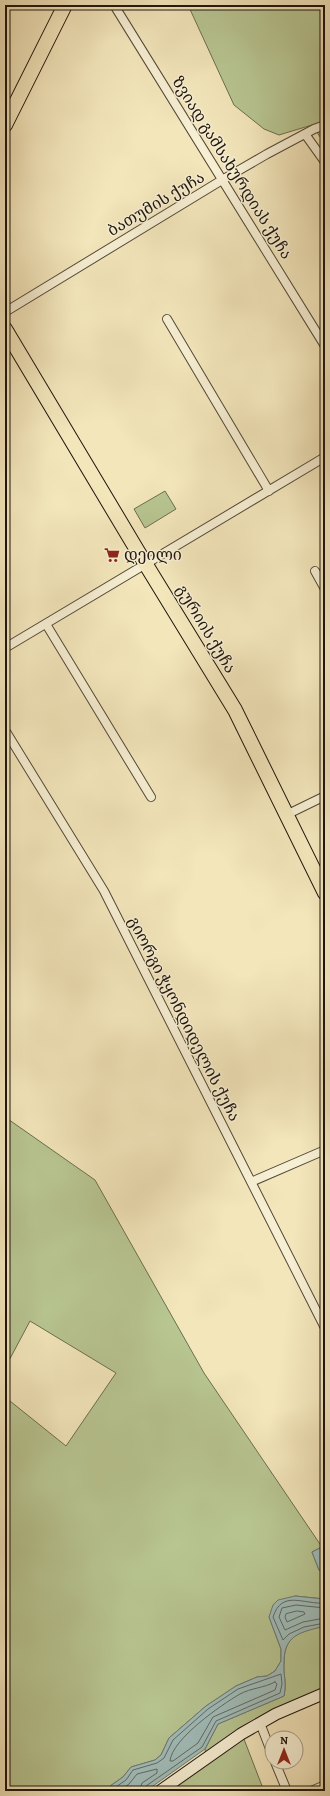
<svg xmlns="http://www.w3.org/2000/svg" width="330" height="1796" font-family="Alegreya,'Noto Serif Georgian',serif">
<style>
.green{fill:#b8c692;stroke:#6b6e50}
.water{fill:#a0bdba;stroke:#6c7a75}
.lines{fill:none;stroke-linecap:round;stroke-linejoin:round}
.shore{stroke:#5f6964;stroke-width:1}
.street-casing{stroke:#534938;stroke-width:10}
.secondary-casing{stroke:#1e150d;stroke-width:13}
.highway-casing{stroke:#1e150d;stroke-width:16}
.street{stroke:#f7efd3;stroke-width:8}
.secondary{stroke:#f7efd3;stroke-width:11}
.highway{stroke:#f3e6bb;stroke-width:14}
.labels{text-anchor:middle;dominant-baseline:central;stroke-width:3;stroke-linejoin:round;paint-order:stroke}
.street-label{font-size:16px;fill:#1e150d;stroke:#f7efd3}
.poi-label{font-size:16px;fill:#1e150d;stroke:#f7efd3;text-anchor:start}
</style>
<rect width="100%" height="100%" fill="#f3e6bb"/>
<filter id="stains"><feTurbulence type="fractalNoise" baseFrequency=".005" numOctaves="4"/><feColorMatrix values="0 0 0 0 .2 0 0 0 0 .09 0 0 0 0 .02 0 0 0 .5 -.17"/></filter>
<radialGradient id="worn" r=".72"><stop offset=".6" stop-color="#630" stop-opacity="0"/><stop offset="1" stop-color="#630" stop-opacity=".3"/></radialGradient>
<path class="green" d="M188,5H325V144L312,125L279,135L264,129L234,105Z
M165,491L176,509L145,528L134,509Z
M5,1117L95,1180L204,1373L322,1547L312,1552L319,1570L325,1575V1585L321,1583L324,1599L295,1596L269,1617L281,1649V1661L275,1671L267,1676L257,1677L236,1686L206,1706L169,1738L161,1755L155,1760L131,1767L123,1777L103,1791H5V1397L66,1446L116,1373L30,1321L5,1368Z
M325,1626V1693L242,1734L264,1791H161L206,1758L205,1749L218,1724L284,1696C287,1681 283,1676 284,1662C284,1634 302,1631 325,1626Z"/>
<path class="water" d="M322,1547L325,1552V1575L319,1570L312,1552Z
M321,1582L325,1585V1626C302,1632 284,1634 284,1662C283,1676 287,1681 284,1696L218,1724L205,1749L146,1791H103L123,1777L131,1767L155,1760L161,1755L169,1738L206,1706L236,1686L257,1677L267,1676L275,1671L281,1661V1649L269,1617L273,1605L278,1600L295,1596L324,1599Z"/>
<g class="lines">
<path class="shore" d="M325,1603C304,1605 282,1589 273,1617L283,1640L289,1634L304,1627L325,1623
M325,1608L296,1605L282,1608L279,1617L285,1630L303,1622L325,1618
M297,1611L304,1612L305,1614L287,1622L285,1617L286,1614Z
M275,1682L277,1684L275,1690L213,1717L198,1743L173,1761H170C172,1739 221,1705 240,1694C251,1688 264,1688 275,1682Z
M110,1791L126,1780L133,1770L157,1763L164,1758L173,1740L208,1709L238,1689L281,1674L282,1684L280,1693L216,1721L202,1747L146,1786L144,1791
M119,1791L129,1784L137,1774L157,1769V1773L142,1783L139,1791"/>
<defs>
<path id="street" d="M114,5L325,346
M305,134L325,162
M5,312L222,180L267,154L314,129L325,125
M167,319L269,491
M315,571L325,589
M46,624L151,797
M5,648L325,457
M5,730L104,891L325,1328
M286,815L325,796
M251,1182L325,1150
M260,1723L272,1754
M275,1762L287,1791
M311,1791L325,1785"/>
<path id="secondary" d="M160,1791L241,1734L276,1714L325,1693"/>
<path id="highway" d="M5,125L65,5
M5,329L137,550L235,710L325,893"/>
</defs>
<use href="#street" class="street-casing"/>
<use href="#secondary" class="secondary-casing"/>
<use href="#highway" class="highway-casing"/>
<use href="#street" class="street"/>
<use href="#secondary" class="secondary"/>
<use href="#highway" class="highway"/>
</g>
<defs>
<symbol id="supermarket-bare" viewBox="-9 -9 18 18"><path d="M-6-5.5h2.5l.6 2H6L4.5 2H-2.5L-4.4-4H-6ZM-1.5 3.2a1.3 1.3 0 1 0 .1 0ZM3 3.2a1.3 1.3 0 1 0 .1 0Z" fill="#8f2418" stroke="#f7efd3" stroke-width="2.5" paint-order="stroke"/></symbol>
</defs>
<g fill-rule="evenodd">
<use href="#supermarket-bare" x="101" y="544" width="22" height="22"/>
</g>
<g class="labels">
<g class="street-label">
<text transform="translate(232 168) rotate(58)">ზვიად გამსახურდიას ქუჩა</text>
<text transform="translate(156 204) rotate(-31)">ბათუმის ქუჩა</text>
<text transform="translate(206 629) rotate(59)">გურიის ქუჩა</text>
<text transform="translate(184 1019) rotate(63)">გიორგი ჭყონდიდელის ქუჩა</text>
</g>
<g class="poi-label">
<text x="124" y="555">დეილი</text>
</g>
</g>
<rect width="330" height="1796" fill="none" stroke="#f3e6bb" stroke-width="20"/>
<rect x="6" y="6" width="318" height="1784" fill="none" stroke="#1e150d" stroke-width="2"/>
<rect x="10" y="10" width="310" height="1776" fill="none" stroke="#1e150d"/>
<g transform="translate(284 1750)"><circle r="19" fill="#f7efd3" stroke="#a09884"/>
<path d="M0-3L7 15L0 10L-7 15Z" fill="#8f2418"/>
<text y="-6" font-size="11" font-weight="bold" text-anchor="middle" fill="#1e150d">N</text>
</g>
<rect width="100%" height="100%" filter="url(#stains)"/>
<rect width="100%" height="100%" fill="url(#worn)"/>
</svg>
